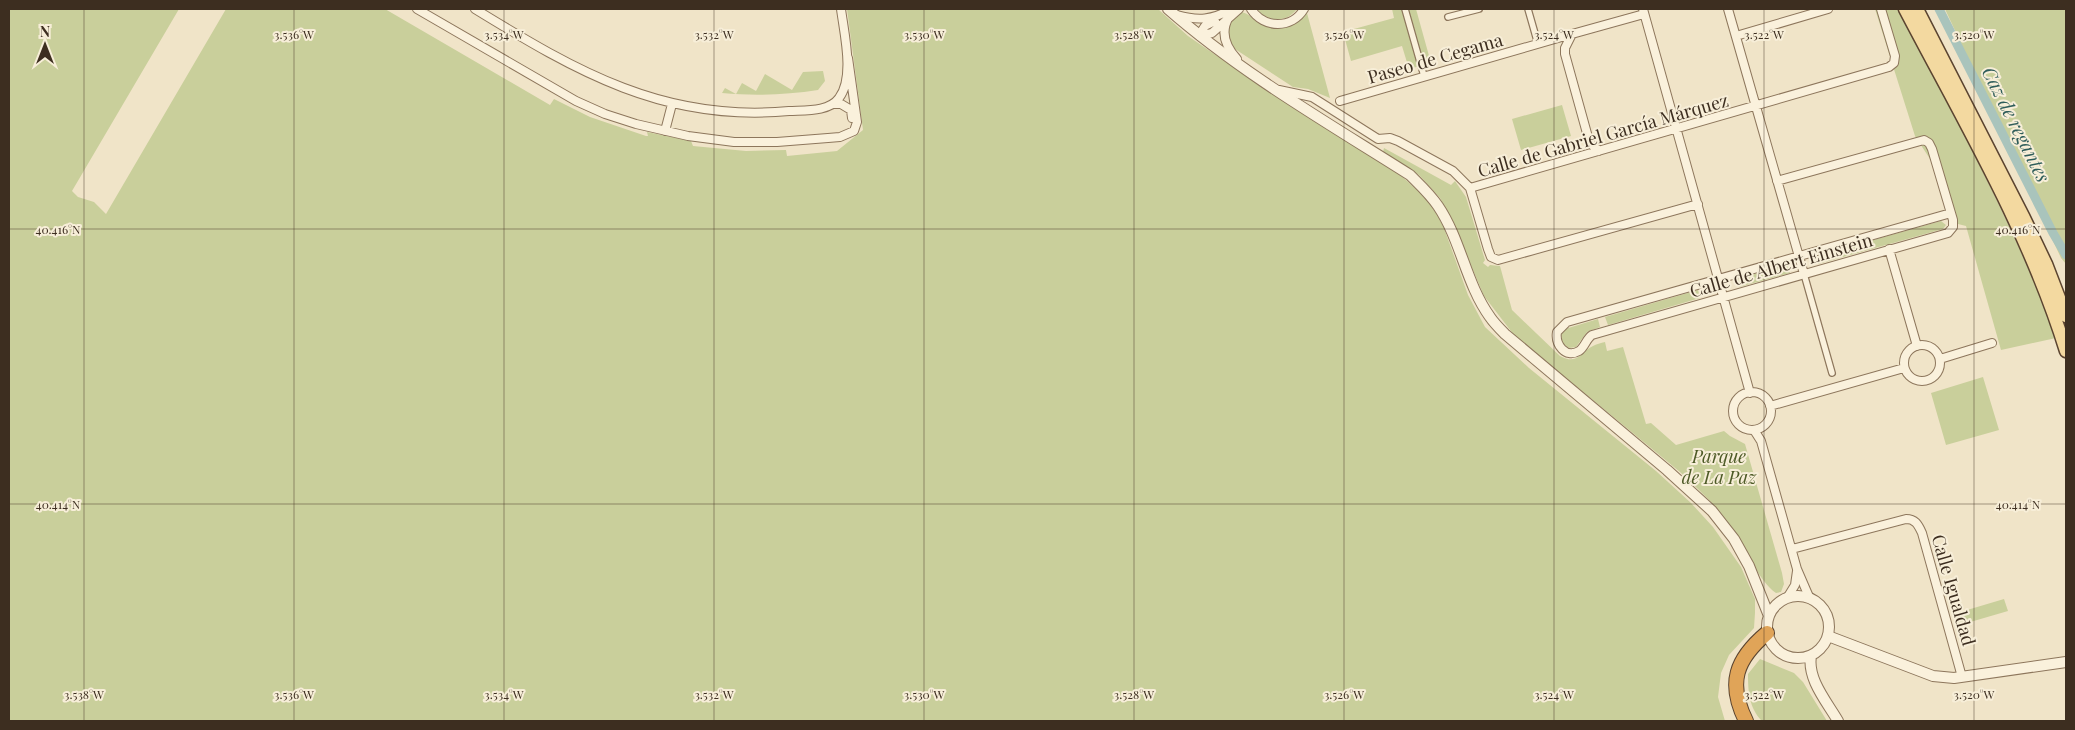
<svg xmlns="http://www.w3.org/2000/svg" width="2075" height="730" font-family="'Playfair Display',serif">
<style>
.green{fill:#c9cf9b}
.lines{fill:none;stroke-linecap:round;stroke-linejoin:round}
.canal{stroke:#a9c4bc;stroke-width:9}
.pedestrian-casing{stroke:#8d765c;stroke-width:8}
.minor-casing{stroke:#8d765c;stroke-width:10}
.tertiary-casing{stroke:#8d765c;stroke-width:12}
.primary-casing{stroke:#5b4430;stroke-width:15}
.motorway-casing{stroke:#5b4430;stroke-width:16}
.pedestrian{stroke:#faf1dc;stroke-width:5.5}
.minor{stroke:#faf1dc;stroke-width:8}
.tertiary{stroke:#faf1dc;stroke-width:10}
.primary{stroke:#f3d9a0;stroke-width:12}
.motorway{stroke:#e0a458;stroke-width:14}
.ticks{fill:none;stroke:#3d2e20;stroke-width:1;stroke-opacity:0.45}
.labels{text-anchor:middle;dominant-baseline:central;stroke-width:4;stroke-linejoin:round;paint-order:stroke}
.street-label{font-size:18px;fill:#3d2e20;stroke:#f7eed8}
.park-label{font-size:18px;font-style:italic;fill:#4d5a26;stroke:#f7eed8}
.water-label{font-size:19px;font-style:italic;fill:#2f5d5a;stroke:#f7eed8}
.ticks-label{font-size:12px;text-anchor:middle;fill:#3d2e20;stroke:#f7eed8;stroke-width:4;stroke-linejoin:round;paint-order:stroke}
</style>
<rect width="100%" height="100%" fill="#f0e4c8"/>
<path class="green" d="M9,9H179L72,191L78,197L94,202L106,214L226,9H385L550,105L554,99L590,117L646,136H648L647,132L691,141L693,146L746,151L786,150L787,156L837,151L863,130L847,9H1158L1188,36L1217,56L1397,172L1426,198L1436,213L1444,228L1468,295L1485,327L1529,368L1656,471L1691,503L1713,527L1741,567L1755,599V613L1754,628L1729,655L1721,673L1718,697L1725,721H9Z
M1257,9H1297C1286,23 1268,23 1257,9Z
M1392,9H1416L1431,63L1409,69L1402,46L1351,61L1343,32L1394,18Z
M1875,9H1899C1954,117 2014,223 2056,338L2001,350L1966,226L1950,222L1932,162L1915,136Z
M1945,9H2066V264L2061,258Z
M1241,12C1249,13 1254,20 1261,24C1278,32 1295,26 1307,13L1330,98L1308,89L1293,87L1235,49L1227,37V24Z
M823,71L825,81L818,90C786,95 754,96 722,93L725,88L736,94L742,83L756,91L765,74L792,90L803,72Z
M1562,105L1571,136L1521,150L1512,119Z
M1384,148L1451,185L1455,181L1466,197L1485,260L1483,263L1488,267L1490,265L1500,266L1512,310L1560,356C1578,366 1581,351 1593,346C1596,344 1601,343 1605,342L1607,351L1623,347L1646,424L1651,423L1676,445L1724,431L1730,436L1745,444L1782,573L1784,584L1781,592L1776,593C1760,583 1740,540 1728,523C1714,503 1697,488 1680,472L1514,335L1484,296L1452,221L1440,198L1419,175L1383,152Z
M1941,221L1946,225L1943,229L1818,264L1816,256Z
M1787,265L1790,273L1739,287L1737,279Z
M1698,290L1700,298L1608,325L1605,317Z
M1598,319L1600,327L1587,332L1576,347L1569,348L1563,344L1561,335L1565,329Z
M1983,377L1999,430L1946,445L1931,393Z
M2004,599L2008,611L1960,625L1957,613Z
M1760,659L1794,673L1803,682L1827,721H1762C1749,708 1748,691 1748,674Z"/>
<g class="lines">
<path class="canal" d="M1939,9L2053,233L2066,255"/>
<defs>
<path id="pedestrian" d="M1405,9L1424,76
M1528,9L1538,44
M1448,17L1479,9
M1804,274L1832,373"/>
<path id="minor" d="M417,9L576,101L605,114L636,124L688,136L734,142H777L828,138L840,137L854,131L857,122L848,58
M475,9C576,71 665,123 789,111C805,110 829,112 839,98C855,77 844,33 841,9
M1251,9C1264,29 1292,29 1304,9
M1643,9L1750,393
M1728,9L1804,274
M1177,15C1198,21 1212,20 1232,9
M1229,17C1220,32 1225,46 1237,59
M1199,35L1205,26L1215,21
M1200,36L1212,33L1239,9
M1736,36L1828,9
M1279,90L1312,97L1378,139L1390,138L1398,141L1453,171L1470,188L1889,67L1894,63L1895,56L1881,9
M1340,101L1572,34
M833,104H841L851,110L852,118
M665,131L672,104
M1599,151L1592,145L1588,137L1565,54V48L1572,34L1644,14
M1777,181L1924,140L1929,143L1932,149L1953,220V227L1948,233L1592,335C1586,339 1585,347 1579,351C1565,359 1555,344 1557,332L1567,322L1951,213
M1470,188L1488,249L1491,257L1498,260L1698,204
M1889,249L1917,346
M1904 363a18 18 0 1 1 36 0a18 18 0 1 1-36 0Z
M1940,359L1992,343
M1733 411a19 19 0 1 1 38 0a19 19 0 1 1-38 0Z
M1770,406L1904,368
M1754,430L1761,441L1797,569L1810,599
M1792,549L1906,519C1915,519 1918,524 1922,533L1962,677
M1787,598L1795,585L1797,571"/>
<path id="tertiary" d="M1168,9C1241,73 1328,123 1410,175C1420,185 1430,194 1438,206C1461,240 1466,284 1490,317C1494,323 1500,329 1505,334L1667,470L1712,511L1734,539L1749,566L1769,616
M1767 627a31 31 0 1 1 62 0a31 31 0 1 1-62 0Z
M1828,636L1933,676L1954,678L2066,662
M1811,656C1807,679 1827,702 1838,721"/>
<path id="primary" d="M1905,9C1963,120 2029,231 2066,351
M1917,9L2024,218L2046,264L2066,316"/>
<path id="motorway" d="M1746,721C1727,683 1736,659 1767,633"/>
</defs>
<use href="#pedestrian" class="pedestrian-casing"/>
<use href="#minor" class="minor-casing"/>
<use href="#tertiary" class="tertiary-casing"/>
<use href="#primary" class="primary-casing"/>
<use href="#motorway" class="motorway-casing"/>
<use href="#pedestrian" class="pedestrian"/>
<use href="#minor" class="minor"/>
<use href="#tertiary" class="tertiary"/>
<use href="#primary" class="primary"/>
<use href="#motorway" class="motorway"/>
</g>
<path class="ticks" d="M84,9V721M294,9V721M504,9V721M714,9V721M924,9V721M1134,9V721M1344,9V721M1554,9V721M1764,9V721M1974,9V721M9,229H2066M9,504H2066"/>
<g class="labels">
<g class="street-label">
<text transform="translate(1435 58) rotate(-16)">Paseo de Cegama</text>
<text transform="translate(1603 135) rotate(-16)">Calle de Gabriel García Márquez</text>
<text transform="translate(1781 265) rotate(-16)">Calle de Albert Einstein</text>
<text transform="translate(1954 590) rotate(74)">Calle Igualdad</text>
</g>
<g class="park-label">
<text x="1719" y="456">Parque<tspan x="1719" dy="21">de La Paz</tspan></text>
</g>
<g class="water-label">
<text transform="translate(2017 124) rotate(63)">Caz de regantes</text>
</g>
</g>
<g class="ticks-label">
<text x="294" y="39">3.536°W</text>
<text x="504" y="39">3.534°W</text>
<text x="714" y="39">3.532°W</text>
<text x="924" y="39">3.530°W</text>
<text x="1134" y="39">3.528°W</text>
<text x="1344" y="39">3.526°W</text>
<text x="1554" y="39">3.524°W</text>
<text x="1764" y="39">3.522°W</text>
<text x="1974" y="39">3.520°W</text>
<text x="58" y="234">40.416°N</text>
<text x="2018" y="234">40.416°N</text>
<text x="58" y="509">40.414°N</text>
<text x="2018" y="509">40.414°N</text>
<text x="84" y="699">3.538°W</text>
<text x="294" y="699">3.536°W</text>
<text x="504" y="699">3.534°W</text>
<text x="714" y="699">3.532°W</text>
<text x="924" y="699">3.530°W</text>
<text x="1134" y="699">3.528°W</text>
<text x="1344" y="699">3.526°W</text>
<text x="1554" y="699">3.524°W</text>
<text x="1764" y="699">3.522°W</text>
<text x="1974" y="699">3.520°W</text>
</g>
<rect width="2075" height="730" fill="none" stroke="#3d2e20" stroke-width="20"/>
<g transform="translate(45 45)" stroke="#f7eed8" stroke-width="4" paint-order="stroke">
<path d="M0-4L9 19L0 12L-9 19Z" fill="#3d2e20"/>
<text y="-8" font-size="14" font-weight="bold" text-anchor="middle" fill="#3d2e20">N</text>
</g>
</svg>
